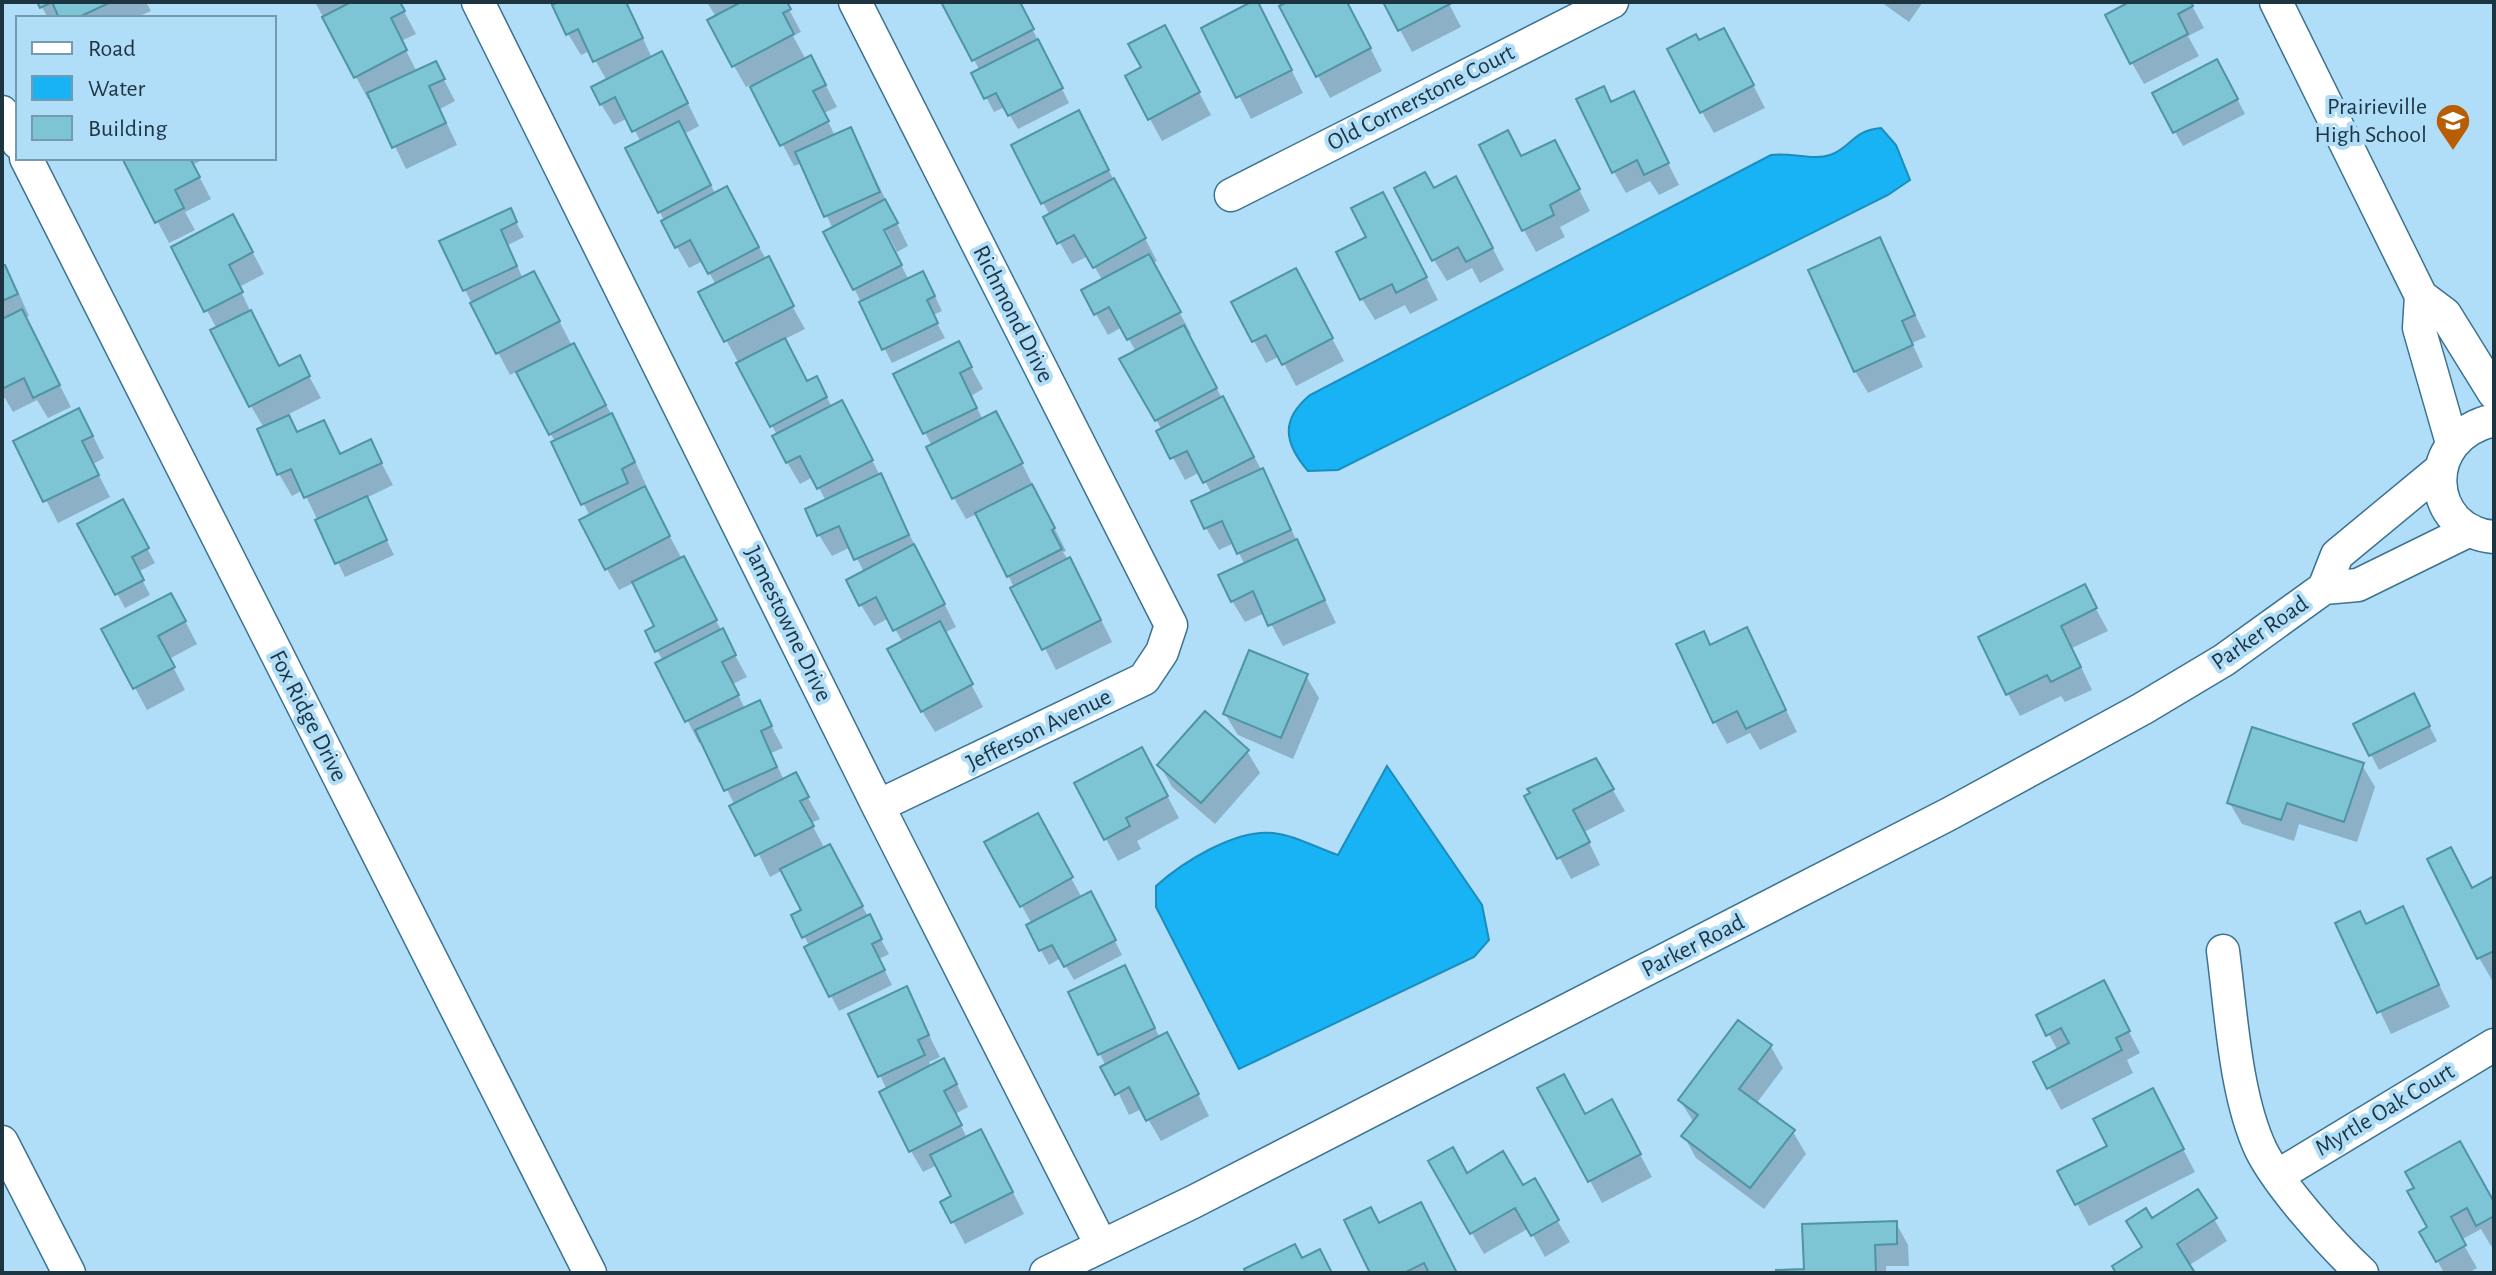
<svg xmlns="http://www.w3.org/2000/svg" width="2496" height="1275" font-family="'Alegreya Sans',sans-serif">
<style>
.water{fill:#18b3f4;stroke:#1a8dbe;stroke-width:2}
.shadow{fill:#0003}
.building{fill:#7dc4d4;stroke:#4e94a4;stroke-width:2}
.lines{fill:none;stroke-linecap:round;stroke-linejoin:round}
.minor-casing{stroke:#3c7391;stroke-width:35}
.minor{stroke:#fff;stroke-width:32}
.labels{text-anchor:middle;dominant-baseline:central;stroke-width:8;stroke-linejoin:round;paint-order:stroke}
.street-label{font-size:24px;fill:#1d3441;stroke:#b0ddf7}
.poi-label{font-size:24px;fill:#1d3441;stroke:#b0ddf7;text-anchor:end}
</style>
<rect width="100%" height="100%" fill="#b0ddf7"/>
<path class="water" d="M1881,128L1896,145L1910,180L1888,195L1338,470L1308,471C1284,443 1280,420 1310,395L1771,155C1791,152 1813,161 1830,155C1851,148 1853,130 1881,128Z
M1387,766L1482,905L1489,940L1474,957L1239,1069L1156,907V886C1183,862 1235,829 1273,833C1294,835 1317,848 1338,855Z"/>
<path class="shadow" d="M39,2H146L151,11L135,18H48Z
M315,2H399L416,34L401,41L417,72L435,63L455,101L440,109L457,145L406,169L371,97L368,99Z
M562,2H626L652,58L674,75L699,126L684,134L716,195L739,211L805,329L783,340L807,383L816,378L832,407L854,424L956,627L944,633L983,707L935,732L922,711L903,643L889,618L874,626L861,605L864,572L851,547L832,556L819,535L826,501L813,477L800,484L787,462L777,435L701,293L716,285L703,261L689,268L677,247L660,212L641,142L628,118L614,125L601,104L607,81L590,51L581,55L568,34Z
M707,2H785L801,32L793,36L806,60L823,80L837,107L824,113L835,136L850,129L862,151L908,246L897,252L881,221L878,222L909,280L931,288L942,311L933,315L945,338L892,363L826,233L833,229L802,163L794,166L751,85L746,87L734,66L716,17Z
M943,2H1019L1069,103L1018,129L1005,107L994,112L974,74L980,71Z
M1292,2H1347L1382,71L1330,98L1318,76Z
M1385,2H1448L1461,27L1412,52Z
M1881,2H1923L1909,22Z
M2134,2H2190L2204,28L2188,36L2199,56L2144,84L2132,63Z
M1268,24L1303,93L1251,119L1204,28Z
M1699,43L1736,52L1765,108L1714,133L1702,112Z
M1176,49L1211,115L1162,141L1127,77Z
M2225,75L2245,114L2183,146L2175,132Z
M1633,93L1679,185L1659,195L1650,181L1626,193L1614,172L1612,104Z
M1090,135L1157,261L1153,263L1191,334L1188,336L1274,493L1336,623L1283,646L1265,613L1245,622L1232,601L1245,565L1234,543L1219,550L1206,528L1194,502L1212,494L1200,472L1185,480L1159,432L1162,430L1122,360L1136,352L1122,327L1108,335L1083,291L1103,281L1088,256L1072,264L1046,218L1050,215L1043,203Z
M124,158H205L193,165L211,199L185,212L195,230L169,243Z
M1522,159L1566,164L1590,211L1560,227L1565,237L1536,252L1524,230Z
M1433,190L1468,201L1504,270L1480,283L1472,268L1447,281L1434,260Z
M510,211L524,237L508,245L523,279L546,295L572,346L585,367L624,437L646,485L642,486L747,677L733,684L745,709L759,703L783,748L771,753L784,780L807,796L820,819L811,823L825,849L841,868L889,954L879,959L892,985L839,1011L806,948L810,947L793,916L804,911L783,870L770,877L703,741L699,743L658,663L663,661L647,632L657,627L635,582L619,590L607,569L590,517L555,442L518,371L510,375L465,290Z
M1395,216L1438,300L1410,314L1405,305L1375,320L1362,299L1368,238Z
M245,238L264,274L239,287L252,315L280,368L299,358L321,398L287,415L298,434L341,455L370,441L393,485L366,498L394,555L345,577L303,490L292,496L279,474L264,428L251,406L217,329L173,247Z
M1879,240L1926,337L1912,343L1923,367L1868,393L1855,371Z
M2,268H4L17,289L29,316L25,318L71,407L48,418L37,400L13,412L5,398L2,399Z
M1308,293L1344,361L1296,386L1280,356L1266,363L1233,303Z
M970,365L983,389L971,396L983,420L1008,436L1066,551L1063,552L1082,581L1112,642L1056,670L977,514L966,519L954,498L932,446L896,375Z
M91,432L104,458L93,464L110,497L58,523L16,442Z
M122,502L155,563L138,572L150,595L125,608L80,525Z
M2084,587L2108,631L2072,648L2092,690L2065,702L2061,696L2020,716L2008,694Z
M183,617L197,644L169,659L185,690L147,710L104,630Z
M1746,630L1797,732L1760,750L1750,733L1727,744L1715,722L1710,647Z
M1306,676L1319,698L1293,759L1238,735L1225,714Z
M2421,710L2437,741L2379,770L2355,724Z
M1247,751L1260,773L1215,824L1172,787L1160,765Z
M1596,761L1625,811L1584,832L1600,865L1571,879L1527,797Z
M2362,765L2375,787L2357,842L2299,824L2294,841L2242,824L2229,802Z
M1154,771L1179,818L1137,841L1141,849L1118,861L1106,839Z
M1049,837L1082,898L1098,908L1122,955L1074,980L1061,958L1049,965L1028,926L1032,924L986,843Z
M2429,860L2472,890L2494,879V979L2492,980L2479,958Z
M2402,909L2450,1007L2391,1034L2338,924L2366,926Z
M1125,967L1160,1038L1179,1056L1209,1116L1161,1141L1142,1109L1129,1115L1100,1054Z
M906,989L940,1057L929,1062L931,1067L956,1082L968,1107L955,1114L967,1138L993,1153L1024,1214L965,1244L943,1203L954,1197L937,1165L923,1172L911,1151L887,1090L851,1015Z
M2115,1005L2140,1053L2127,1060L2133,1073L2061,1110L2036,1063L2058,1051L2039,1016Z
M1771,1047L1783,1068L1756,1104L1793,1132L1806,1154L1764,1209L1696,1158L1684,1136L1694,1123L1680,1100Z
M1540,1088L1585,1116L1624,1124L1652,1177L1602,1203Z
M2164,1113L2195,1172L2089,1226L2060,1172L2109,1147Z
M1431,1162L1466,1175L1523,1188L1534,1181L1570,1242L1545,1257L1529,1228L1484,1254Z
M2198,1192L2227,1241L2188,1266L2193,1273H2118L2144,1248L2152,1221Z
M2409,1192L2494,1205V1245L2491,1246L2481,1229L2461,1240L2477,1268L2468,1273H2444L2422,1232L2429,1228Z
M1896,1223L1908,1245L1909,1266H1886V1273H1778L1806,1271Z
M1379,1226L1456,1273H1373Z"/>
<path class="building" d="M37,2H111L77,18H59L52,2L40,8Z
M351,2H400L405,11L391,18L407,50L354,78L322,17Z
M558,2H626L643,38L593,62L578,29L566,35L552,5Z
M741,2H787L791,9L783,13L794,34L732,67L707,20Z
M941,2H1020L1034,29L972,61Z
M1251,2H1258L1292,70L1236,98L1201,28Z
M1287,2H1347L1371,48L1316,77L1279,6Z
M1383,2H1449L1450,4L1398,31Z
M2129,2H2191L2193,6L2178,14L2188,34L2130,64L2105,15Z
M1165,25L1200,92L1148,120L1125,76L1141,67L1128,44Z
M1724,28L1754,85L1700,113L1667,49L1696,34L1699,40Z
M1038,39L1063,88L1008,116L996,93L984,99L971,73Z
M662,51L688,103L632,132L615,97L600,105L591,87Z
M811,55L826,85L813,91L829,121L780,146L750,87Z
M2217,59L2238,99L2173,133L2152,93Z
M436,61L445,79L429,86L446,123L392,148L367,93Z
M1604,86L1611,102L1634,91L1669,163L1644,175L1637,160L1612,173L1576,99Z
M1079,110L1109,170L1041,204L1011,145Z
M679,121L711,185L658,213L625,148Z
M851,127L880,192L824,217L795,152Z
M1508,130L1521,156L1555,140L1580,189L1550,205L1554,215L1522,231L1479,145Z
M122,158H190L200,177L175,190L184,208L155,223Z
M1425,172L1434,188L1456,176L1493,248L1466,262L1458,247L1432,261L1394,188Z
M1114,178L1146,238L1093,268L1074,235L1057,244L1043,217Z
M727,186L759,247L708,274L690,240L675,248L661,221Z
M1383,192L1427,277L1396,293L1392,284L1360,300L1336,252L1366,237L1351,208Z
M885,199L898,223L884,230L902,265L853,290L823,232Z
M511,208L517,222L501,230L517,266L463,291L439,241Z
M233,214L253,252L229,265L243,292L204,312L171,247Z
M1880,237L1915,315L1902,321L1913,345L1854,372L1808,270Z
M1149,254L1181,312L1127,340L1109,307L1094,315L1081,290Z
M769,256L794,306L724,342L698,292Z
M5,265L18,294L2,301V266Z
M1296,268L1333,338L1282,365L1266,335L1252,342L1231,302Z
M534,271L560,321L496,354L470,303Z
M923,271L935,296L927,300L938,323L882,350L859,302Z
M22,309L60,385L33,398L24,378L2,389V319Z
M251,310L279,366L300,355L310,376L249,407L210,330Z
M1184,325L1217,388L1155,421L1119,359Z
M785,338L807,381L817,376L827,397L770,427L736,363Z
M959,341L972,367L960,373L977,408L923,434L893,374Z
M574,343L606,405L549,435L516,372Z
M1223,396L1254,457L1203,483L1187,451L1170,459L1156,431Z
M842,400L873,460L817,489L800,456L786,463L772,436Z
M79,408L93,436L82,441L99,475L43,502L13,441Z
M996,411L1023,463L952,499L926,447Z
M612,413L635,462L622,469L628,483L581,505L551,442Z
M289,415L297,432L324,420L340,454L371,439L382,463L304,498L291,469L277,475L257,429Z
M1263,468L1291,530L1237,554L1222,521L1204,529L1191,501Z
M881,473L909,535L854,560L839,526L817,536L805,509Z
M1032,484L1055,528L1052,530L1062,549L1007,577L975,513Z
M645,486L670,536L605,570L579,520Z
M367,496L387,540L335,564L315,520Z
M123,499L149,548L132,557L144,580L115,595L77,524Z
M1297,539L1325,600L1268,626L1253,591L1231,602L1218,575Z
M914,544L945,604L893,631L876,597L859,606L846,580Z
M684,556L717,620L655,652L645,631L654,626L632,582Z
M1070,557L1101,620L1042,650L1010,588Z
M2085,584L2097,608L2061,626L2081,667L2051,682L2047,675L2006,695L1978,637Z
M171,593L186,621L158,636L175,667L133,689L101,629Z
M940,621L973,684L921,712L887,649Z
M1747,627L1786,710L1746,729L1737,711L1713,723L1676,644L1704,631L1710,645Z
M723,628L736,655L722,662L739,695L685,722L655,663Z
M1249,650L1308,674L1281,738L1223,714Z
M2414,693L2430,726L2369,756L2353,724Z
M760,700L772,726L761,731L777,767L724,791L695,730Z
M1205,711L1249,750L1201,803L1157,765Z
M2252,727L2364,763L2344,822L2287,803L2281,820L2227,803Z
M1142,747L1168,796L1126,818L1130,826L1104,840L1074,783Z
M1596,758L1614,789L1573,810L1590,842L1557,859L1524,796L1530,793L1527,789Z
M796,772L809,797L800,801L814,826L755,856L729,806Z
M1038,813L1073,877L1020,907L984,842Z
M830,844L863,906L802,938L791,915L801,910L780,869Z
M2451,847L2472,888L2494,876V951L2477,959L2427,859Z
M1091,891L1116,940L1064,967L1052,945L1039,951L1026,925Z
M2403,906L2439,985L2377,1013L2335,923L2360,911L2366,924Z
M870,914L882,939L872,944L885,970L829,997L804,947Z
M1125,965L1155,1028L1098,1055L1068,992Z
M2104,980L2130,1031L2116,1038L2122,1050L2047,1089L2033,1062L2069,1043L2061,1028L2046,1036L2036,1015Z
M907,986L929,1035L918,1040L925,1055L878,1077L848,1014Z
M1738,1020L1772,1045L1739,1089L1795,1130L1750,1188L1681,1136L1698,1115L1678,1100Z
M1167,1032L1199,1094L1146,1121L1129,1087L1115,1095L1100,1067Z
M944,1058L957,1084L944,1091L962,1125L909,1152L879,1092Z
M1564,1074L1585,1114L1612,1099L1641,1154L1588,1182L1537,1088Z
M2153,1088L2184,1149L2075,1205L2057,1171L2107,1146L2093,1119Z
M981,1129L1013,1192L951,1223L940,1202L951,1196L930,1155Z
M2460,1141L2494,1202V1216L2476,1226L2467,1208L2451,1217L2466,1245L2436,1262L2419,1232L2427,1227L2407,1191L2414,1188L2405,1172Z
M1453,1147L1467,1173L1503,1151L1523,1185L1535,1178L1559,1220L1531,1236L1515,1208L1470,1234L1428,1161Z
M2198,1189L2217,1218L2177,1244L2195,1273H2116L2112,1266L2142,1247L2126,1221L2146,1208L2152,1218Z
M1421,1202L1457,1273H1429L1424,1263L1404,1273H1370L1344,1220L1371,1207L1379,1223Z
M1897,1221V1244L1875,1245L1876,1273H1776V1270L1804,1269L1802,1224Z
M1295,1244L1302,1258L1320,1249L1332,1273H1246L1244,1269Z"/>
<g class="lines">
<defs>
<path id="minor" d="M478,2L878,806L1101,1245
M855,2L1171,625L1162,652L1144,679L878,806
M2276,2L2421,296L2445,314L2494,393
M2,112L18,143
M26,158L590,1273
M1231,195L1612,2
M2421,296L2419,328L2452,443
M2494,420C2418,437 2427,532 2494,537
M2324,588L2337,555L2441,469
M2223,951C2231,1011 2235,1095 2261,1150C2279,1186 2332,1245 2362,1273
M2,1142L69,1273
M2277,1176L2494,1045
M1046,1273L1193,1202L1949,814L2142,709L2224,660L2324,588L2358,585L2470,530"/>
</defs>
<use href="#minor" class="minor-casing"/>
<use href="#minor" class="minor"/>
</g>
<defs>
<symbol id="school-pin" viewBox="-11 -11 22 30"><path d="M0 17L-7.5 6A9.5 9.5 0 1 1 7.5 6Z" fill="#b85d02" stroke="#b0ddf7"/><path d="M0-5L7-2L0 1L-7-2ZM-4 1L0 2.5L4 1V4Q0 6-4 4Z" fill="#fff"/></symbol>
</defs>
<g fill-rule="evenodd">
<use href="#school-pin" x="2433" y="101" width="40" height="54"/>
</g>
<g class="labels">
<g class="street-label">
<text transform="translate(1421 98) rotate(-27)">Old Cornerstone Court</text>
<text transform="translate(1013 314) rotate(63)">Richmond Drive</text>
<text transform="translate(788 624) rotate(64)">Jamestowne Drive</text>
<text transform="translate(2260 633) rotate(-35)">Parker Road</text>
<text transform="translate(308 716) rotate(63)">Fox Ridge Drive</text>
<text transform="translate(1039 730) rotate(-26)">Jefferson Avenue</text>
<text transform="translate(1693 946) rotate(-27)">Parker Road</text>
<text transform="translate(2385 1110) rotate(-31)">Myrtle Oak Court</text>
</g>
<g class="poi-label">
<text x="2427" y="107">Prairieville<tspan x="2427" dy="28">High School</tspan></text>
</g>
</g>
<rect width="2496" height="1275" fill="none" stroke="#1d3441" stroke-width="8"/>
<rect x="16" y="16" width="260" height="144" fill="#b0ddf7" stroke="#7599ae" stroke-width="2"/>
<rect x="32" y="42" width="40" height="12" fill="#ffffff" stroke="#7599ae" stroke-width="2"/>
<text x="88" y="56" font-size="24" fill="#1d3441">Road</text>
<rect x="32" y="76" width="40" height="24" fill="#18b3f4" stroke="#7599ae" stroke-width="2"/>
<text x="88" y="96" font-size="24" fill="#1d3441">Water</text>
<rect x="32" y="116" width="40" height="24" fill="#7dc4d4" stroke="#7599ae" stroke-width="2"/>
<text x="88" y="136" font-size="24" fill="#1d3441">Building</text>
</svg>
